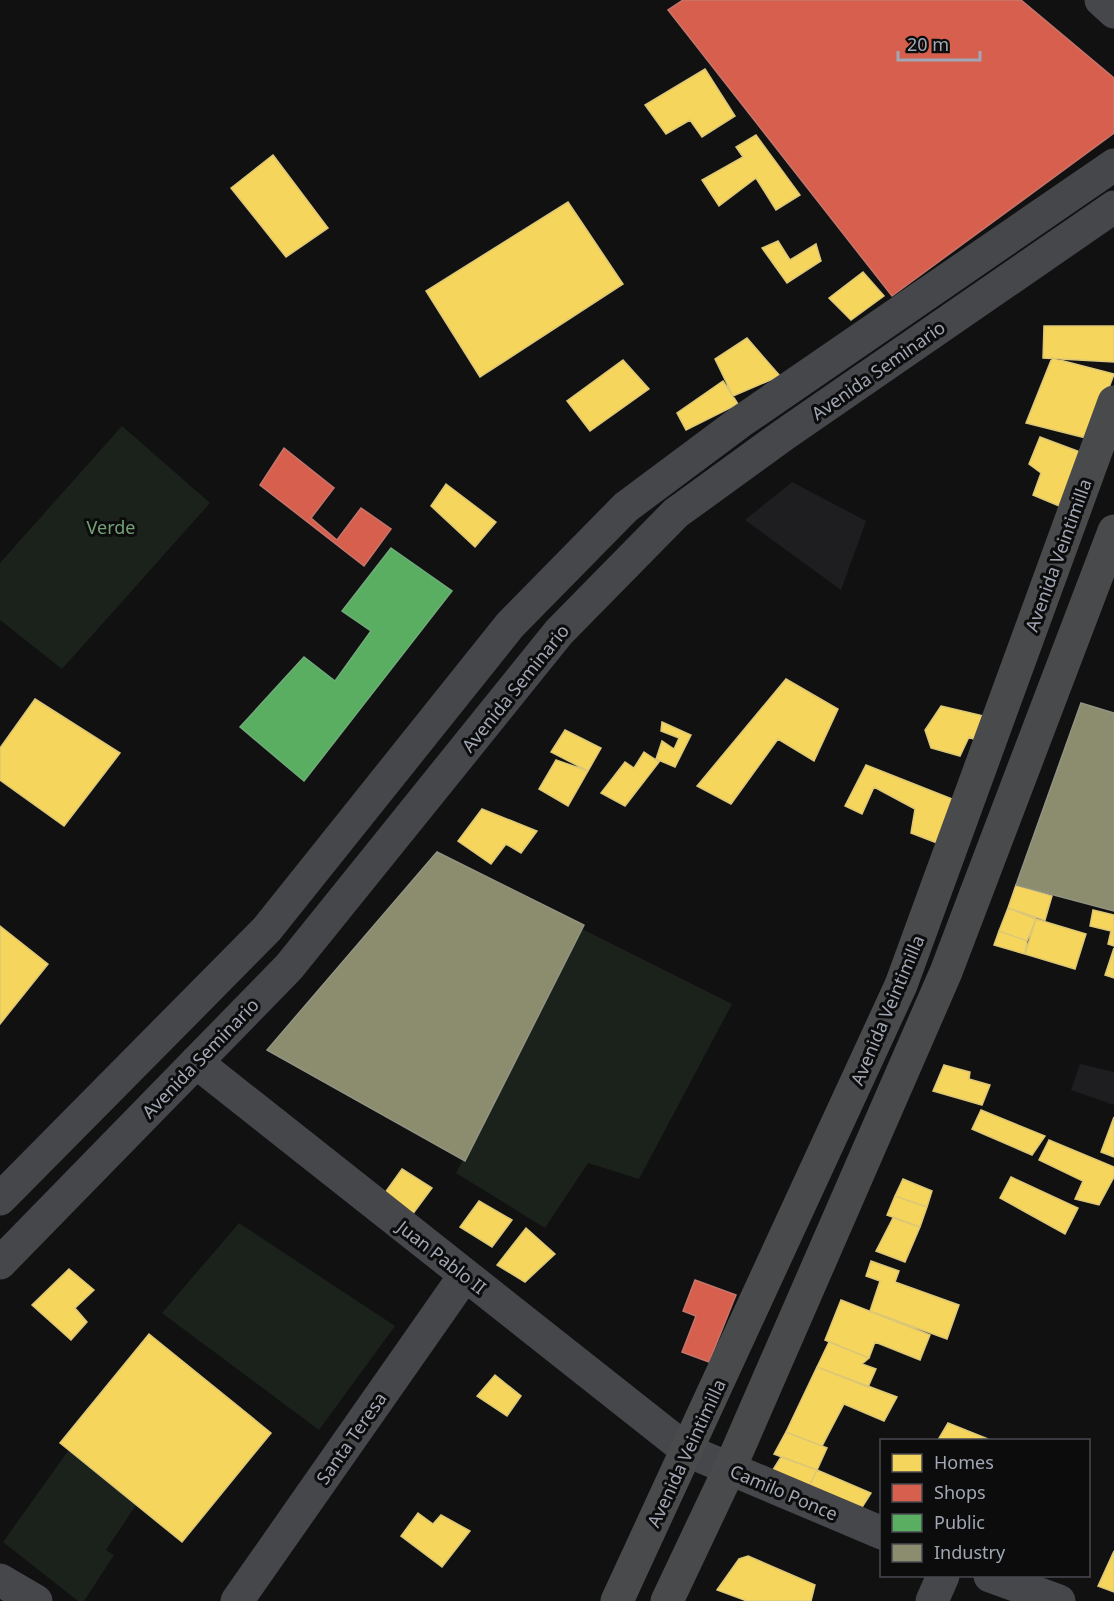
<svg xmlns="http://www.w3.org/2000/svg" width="1114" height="1601" font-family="'Noto Sans',sans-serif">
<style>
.built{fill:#1e1e20}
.green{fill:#1b221c}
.homes{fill:#f6d55c;stroke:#dcc776;stroke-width:1.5}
.shops{fill:#d6604d;stroke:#c6756c;stroke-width:1.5}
.public{fill:#5aae61;stroke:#6fac7a;stroke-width:1.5}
.industry{fill:#8c8c6e;stroke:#929483;stroke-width:1.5}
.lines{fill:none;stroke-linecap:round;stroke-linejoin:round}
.minor{stroke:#45474b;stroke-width:33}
.major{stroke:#484a4c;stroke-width:33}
.labels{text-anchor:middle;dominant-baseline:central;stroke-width:6;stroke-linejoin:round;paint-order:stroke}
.street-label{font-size:18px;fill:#a1a7b4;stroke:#0c0c0d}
.park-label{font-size:18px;fill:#76a178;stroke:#0c0c0d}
</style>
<rect width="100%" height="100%" fill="#111112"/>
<path class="built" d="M792,482L866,521L841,590L745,520Z
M1080,1064L1114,1072V1105L1071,1090Z"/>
<path class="green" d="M122,426L210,503L62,669L0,620V563Z
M582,929L732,1004L639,1179L588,1163L545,1228L456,1173Z
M239,1223L395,1326L319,1430L162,1313Z
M68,1451L138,1502L106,1550L114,1555L84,1601H78L3,1542Z"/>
<path class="homes" d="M705,69L735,116L702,137L690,120L666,134L645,105Z
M756,135L800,195L776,210L756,178L719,206L702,180L743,157L736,147Z
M273,155L328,228L286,257L231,188Z
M568,202L623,284L480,377L426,291Z
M778,241L790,260L816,244L821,261L787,283L762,248Z
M863,272L884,296L851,320L829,298Z
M1044,326H1114V362L1043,358Z
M747,338L780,376L733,396L715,359Z
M1052,358L1114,374L1090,439L1026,423Z
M623,360L649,389L590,431L567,401Z
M723,381L738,404L686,430L677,413Z
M1040,437L1088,455L1064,508L1033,495L1041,473L1029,464Z
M446,484L496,522L475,547L431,506Z
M786,679L838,709L814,761L778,739L731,804L697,786Z
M35,699L120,753L64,826L0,780V748Z
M941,706L992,718L984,744L969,737L960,756L931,748L925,730Z
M662,722L691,735L675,767L656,759L662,741L674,749L679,738L661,731Z
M565,730L601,748L588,771L551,752Z
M644,752L659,762L625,806L601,793L625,762L634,768Z
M556,760L588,771L568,806L539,789Z
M866,765L957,801L937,843L911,833L915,809L874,787L862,814L845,806Z
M482,809L537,831L521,853L506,844L491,864L458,841Z
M1016,885L1052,896L1045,920L1008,908Z
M1008,908L1036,919L1027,941L999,931Z
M1093,910L1114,915V946L1108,944L1111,931L1090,926Z
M1036,919L1086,934L1075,969L1025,954Z
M0,926L48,964L0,1024Z
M999,931L1027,941L1025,954L994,945Z
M1114,948V978L1105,975Z
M944,1065L970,1072L969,1079L990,1085L982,1105L933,1091Z
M981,1110L1045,1136L1032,1155L972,1129Z
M1114,1117V1157L1101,1152Z
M1049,1140L1114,1167V1177L1099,1205L1075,1199L1083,1181L1039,1160Z
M402,1169L432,1188L406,1223L382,1197Z
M1011,1177L1078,1208L1065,1234L1000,1198Z
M903,1179L932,1191L927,1207L895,1196Z
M895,1196L927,1207L920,1227L887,1215Z
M479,1201L512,1220L492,1247L460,1227Z
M893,1218L920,1227L905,1262L876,1251Z
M526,1228L555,1254L525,1282L497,1265Z
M871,1261L899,1271L895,1282L959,1305L947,1339L870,1311L880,1281L866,1276Z
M69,1269L94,1290L75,1308L87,1322L71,1340L32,1305Z
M841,1300L930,1335L920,1360L875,1342L869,1358L825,1340Z
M149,1334L271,1433L182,1542L60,1443Z
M829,1342L869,1358L862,1364L876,1369L868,1387L817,1367Z
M817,1367L897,1397L884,1421L844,1404L822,1446L786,1432Z
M495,1375L521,1396L507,1416L477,1396Z
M948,1423L988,1439L938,1440Z
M786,1432L827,1448L817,1470L774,1454Z
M781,1457L817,1470L808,1489L771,1473Z
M817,1470L871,1493L859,1512L808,1489Z
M418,1513L433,1524L441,1515L470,1531L442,1567L401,1536Z
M1114,1551V1592L1098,1586Z
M748,1556L815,1585L811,1601H747L717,1590L739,1559Z"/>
<path class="shops" d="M683,0H1021L1114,78V133L892,296L668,10Z
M284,448L334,488L311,518L337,540L361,508L391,529L364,566L260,485Z
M695,1280L736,1295L709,1362L682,1352L696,1316L683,1311Z"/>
<path class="public" d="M391,548L452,591L304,781L240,727L304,657L335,681L371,631L342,611Z"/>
<path class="industry" d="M1081,703L1114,713V911L1016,885Z
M437,852L584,925L465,1161L267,1050Z"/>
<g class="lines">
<path class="minor" d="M1101,0L1114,12
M196,1062L688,1451L882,1533
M0,1199L267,929L510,625L626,507L740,422L1114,165
M0,1263L289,967L559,632L676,513L785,434L1114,207
M990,1576L1059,1601
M0,1580L36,1601
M237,1601L465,1275
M932,1601L943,1576"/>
<path class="major" d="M617,1601L901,985L1114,402
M667,1601L729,1470L946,972L1114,531"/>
</g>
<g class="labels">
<g class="street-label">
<text transform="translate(878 370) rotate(-35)">Avenida Seminario</text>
<text transform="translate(1058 555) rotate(-70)">Avenida Veintimilla</text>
<text transform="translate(515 688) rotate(-51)">Avenida Seminario</text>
<text transform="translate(887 1010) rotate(-67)">Avenida Veintimilla</text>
<text transform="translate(200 1058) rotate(-46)">Avenida Seminario</text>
<text transform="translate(442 1257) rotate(38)">Juan Pablo II</text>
<text transform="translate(351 1438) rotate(-55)">Santa Teresa</text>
<text transform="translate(686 1453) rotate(-65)">Avenida Veintimilla</text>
<text transform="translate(784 1492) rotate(23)">Camilo Ponce</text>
</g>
<g class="park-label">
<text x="111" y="527">Verde</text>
</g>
</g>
<rect x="880" y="1439" width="210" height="138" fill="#0c0c0d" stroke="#484a50" stroke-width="1.5"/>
<rect x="892" y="1454" width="30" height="18" fill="#f6d55c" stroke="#484a50" stroke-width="1.5"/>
<text x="934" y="1469" font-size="18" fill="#a1a7b4">Homes</text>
<rect x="892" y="1484" width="30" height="18" fill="#d6604d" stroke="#484a50" stroke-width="1.5"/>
<text x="934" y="1499" font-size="18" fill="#a1a7b4">Shops</text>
<rect x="892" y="1514" width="30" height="18" fill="#5aae61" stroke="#484a50" stroke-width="1.5"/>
<text x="934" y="1529" font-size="18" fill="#a1a7b4">Public</text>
<rect x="892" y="1544" width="30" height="18" fill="#8c8c6e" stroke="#484a50" stroke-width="1.5"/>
<text x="934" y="1559" font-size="18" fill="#a1a7b4">Industry</text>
<path d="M898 51v9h82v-9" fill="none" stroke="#a1a7b4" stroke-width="3"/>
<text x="907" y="51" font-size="18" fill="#a1a7b4" stroke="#0c0c0d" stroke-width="4.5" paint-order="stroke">20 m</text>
</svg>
